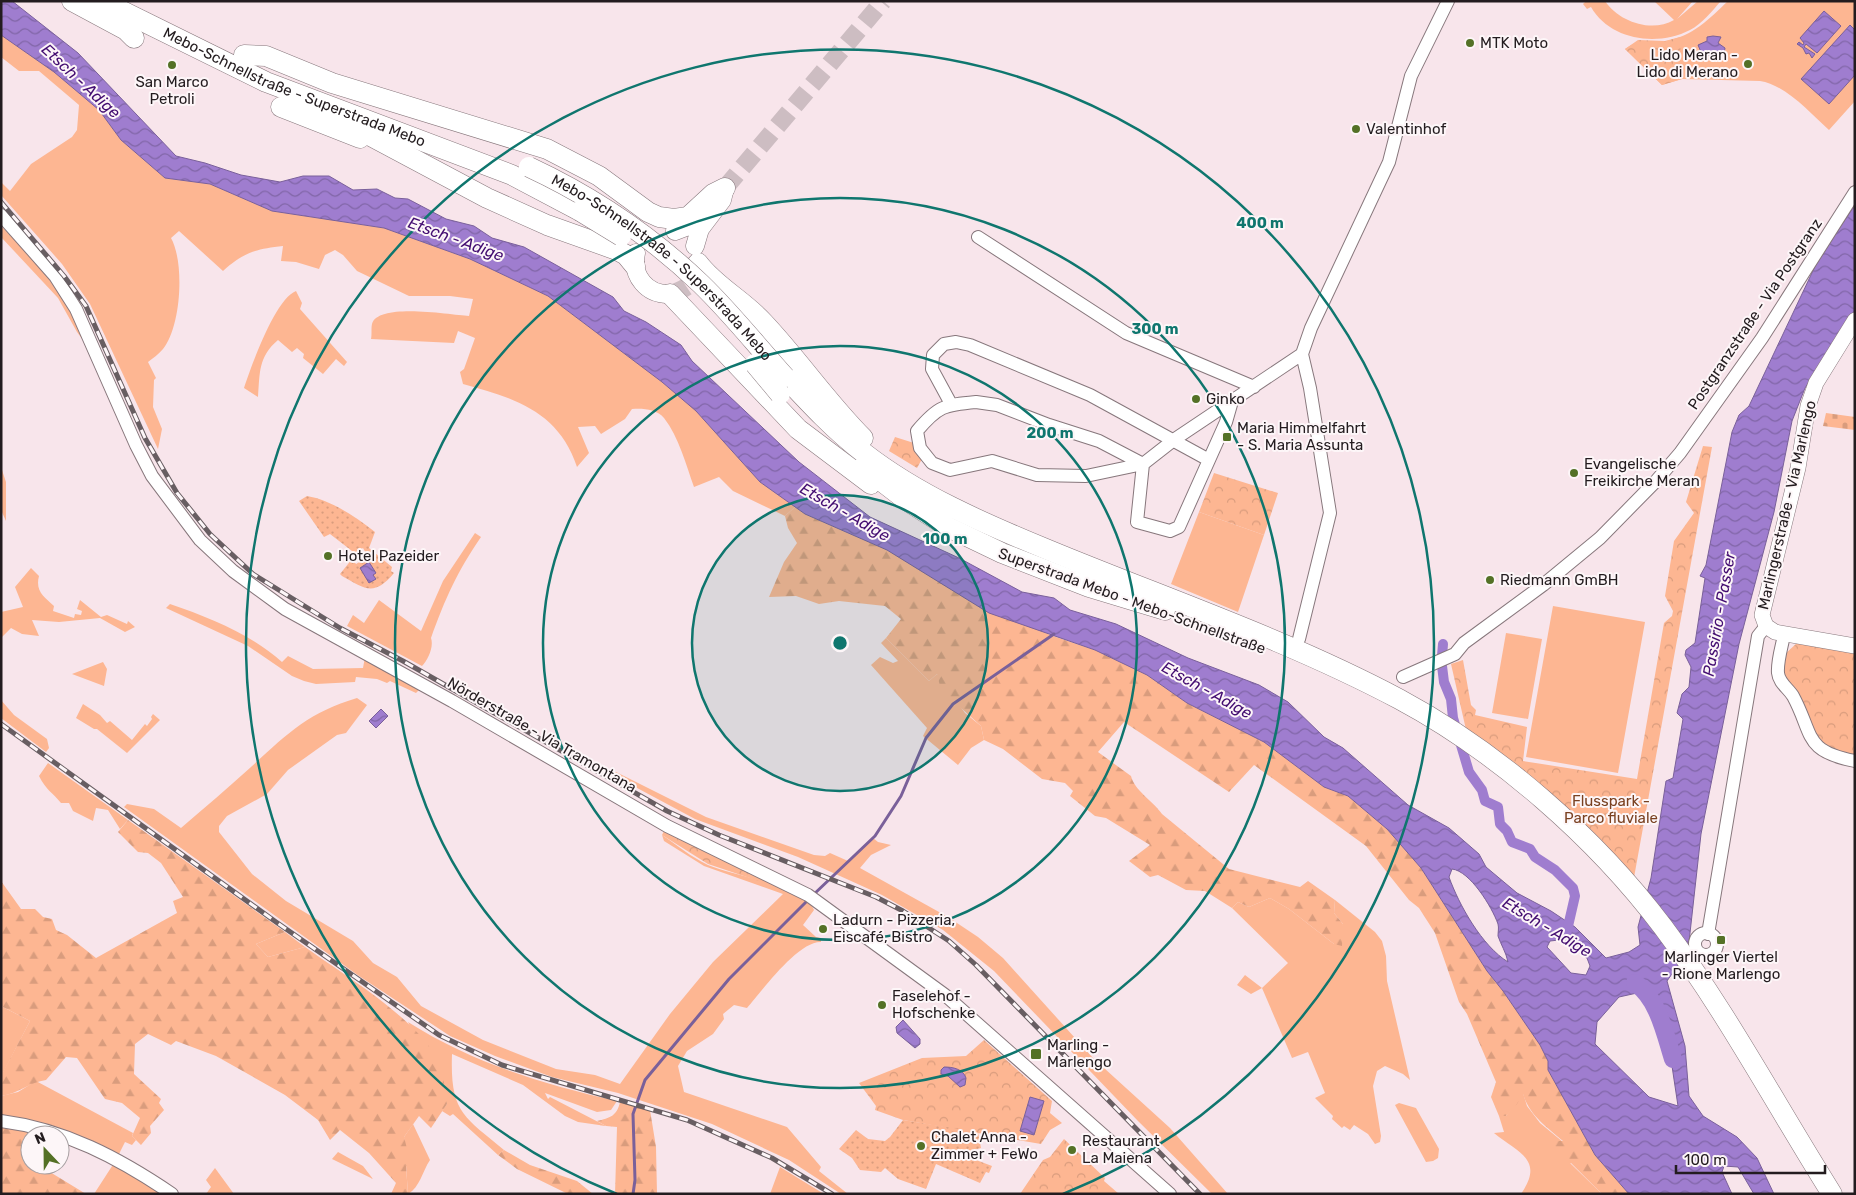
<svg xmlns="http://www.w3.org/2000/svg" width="1856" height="1195" font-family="Rubik,sans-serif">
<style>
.grass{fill:#fdb692}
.forest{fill:url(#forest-firs)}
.cemetery{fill:url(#cemetery-stones)}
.park{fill:url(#park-crowns)}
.garden{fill:url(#garden-dots)}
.water{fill:url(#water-waves);stroke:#7a609a;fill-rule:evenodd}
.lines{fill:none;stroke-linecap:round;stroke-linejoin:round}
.stream{stroke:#7a609a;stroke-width:3}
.canal{stroke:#9f7dcf;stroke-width:10}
.river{stroke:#9f7dcf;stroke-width:18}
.secondary-tunnel{stroke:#cdbdc2;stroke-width:18;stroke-dasharray:18 9;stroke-linecap:butt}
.minor-casing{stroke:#87777c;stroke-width:14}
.tertiary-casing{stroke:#87777c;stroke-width:16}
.secondary-casing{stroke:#87777c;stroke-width:19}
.trunk-casing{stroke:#87777c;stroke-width:21}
.minor{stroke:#fff;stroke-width:12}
.tertiary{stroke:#fff;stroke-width:15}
.secondary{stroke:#fff;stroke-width:18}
.trunk{stroke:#fff;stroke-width:20}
.rail-casing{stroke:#685e62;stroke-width:5}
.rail{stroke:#fdf6f8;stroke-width:3;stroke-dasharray:9;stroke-linecap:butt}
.trunk-bridge-casing{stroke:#87777c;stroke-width:21;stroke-linecap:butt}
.trunk-bridge{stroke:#fff;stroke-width:20}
.ring{fill:none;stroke:#0f766e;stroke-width:2.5}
.poi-dot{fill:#547126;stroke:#fdf6f8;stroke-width:2}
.labels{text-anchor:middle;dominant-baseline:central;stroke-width:4;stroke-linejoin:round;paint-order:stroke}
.poi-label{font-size:15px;fill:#231c1f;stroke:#fdf6f8;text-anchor:start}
.street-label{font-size:15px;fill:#231c1f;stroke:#fdf6f8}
.park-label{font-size:15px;fill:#7a4120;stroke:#fdf6f8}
.water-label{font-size:16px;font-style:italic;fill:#430d71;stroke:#fdf6f8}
.centre{fill:#0f766e;stroke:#fdf6f8;stroke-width:2.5}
.ring-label{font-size:15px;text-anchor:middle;font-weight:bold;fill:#0f766e;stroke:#fdf6f8;stroke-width:4;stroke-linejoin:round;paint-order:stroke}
</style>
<defs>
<pattern id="forest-firs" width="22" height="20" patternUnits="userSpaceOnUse" patternTransform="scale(1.25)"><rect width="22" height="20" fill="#fdb692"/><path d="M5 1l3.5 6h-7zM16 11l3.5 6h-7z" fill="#d99c7d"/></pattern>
<pattern id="cemetery-stones" width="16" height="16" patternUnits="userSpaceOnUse" patternTransform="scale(1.25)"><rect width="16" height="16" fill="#fdb692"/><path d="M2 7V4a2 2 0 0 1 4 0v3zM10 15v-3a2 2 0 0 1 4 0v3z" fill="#d99c7d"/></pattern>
<pattern id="park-crowns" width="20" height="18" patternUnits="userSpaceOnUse" patternTransform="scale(1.25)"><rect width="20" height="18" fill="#fdb692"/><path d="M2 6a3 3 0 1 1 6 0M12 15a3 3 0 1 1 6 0" fill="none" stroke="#d99c7d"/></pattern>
<pattern id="garden-dots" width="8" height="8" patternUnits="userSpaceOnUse" patternTransform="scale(1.25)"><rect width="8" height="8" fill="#fdb692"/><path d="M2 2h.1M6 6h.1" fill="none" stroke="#d99c7d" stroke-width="1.8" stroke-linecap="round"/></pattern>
<pattern id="water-waves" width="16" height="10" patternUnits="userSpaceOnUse" patternTransform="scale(1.25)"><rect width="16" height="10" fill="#9f7dcf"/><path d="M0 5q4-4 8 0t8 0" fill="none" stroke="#8166a7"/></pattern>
</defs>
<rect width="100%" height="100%" fill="#f8e5eb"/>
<path class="grass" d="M1586,1H1605C1619,22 1652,33 1674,20L1654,1H1693L1677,19L1698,1H1721C1712,11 1702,24 1690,30C1657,47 1610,40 1591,7L1587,9L1583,4Z
M1728,1H1855V101L1829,130C1810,113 1786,85 1760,81L1682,79L1662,85L1625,49C1645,36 1645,44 1666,41C1693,36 1709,19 1728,1Z
M1,35L54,72L99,110L121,140L165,178L210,184L272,211L384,228L470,259L548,296L662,382L696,411L760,482L795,507L785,516L733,491L719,477L694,487C686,465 679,437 664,418C657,409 642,408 632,409L625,419L601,434L595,426L578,427L589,453L577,467C559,412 515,398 463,384L460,372L464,369L475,338L458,331L454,343L371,339C372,335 371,328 372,324C378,302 451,315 469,316L473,299L450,296H409L357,271L343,255L335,250L325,255L319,269L296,262L281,261L283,246C256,249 244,252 223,271L179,231L171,238C185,263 181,327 163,349C159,354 153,358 148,362L156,378L154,380L153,407L162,429L158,449L90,304L62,264L1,195V182L10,191L31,164L72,137L77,130L79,105L39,71H19L1,57Z
M1,226L40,264L72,314L88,347L77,332L58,298L1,237Z
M296,291L302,303L300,309L347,362L344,366L336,359L323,374L303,358L304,354L297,348L292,352L278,340C258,357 260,373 258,397L244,388C251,367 275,299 296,291Z
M1,467L6,482V521L1,510Z
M1199,512L1264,535L1238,612L1171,584Z
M475,533L481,537C457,572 445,599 431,638C434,647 428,660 422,666L347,626L353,615L364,623L379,600L421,631L443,581Z
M31,568L39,576C35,591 44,597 54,606L53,611L74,618L75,614L81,615L82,611L77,609L80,600L101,617L107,615L127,624L128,621L135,627L125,632L100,618L59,622L32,620L39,636L22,634L11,628L1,638V612L23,607L15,587Z
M170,604C211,618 250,634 282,662L288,656L313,669L363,668L365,657L420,689L416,693L390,681L387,683L377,679L356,677L355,682L316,684L304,681L292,676L248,646L166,608Z
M1553,606L1645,622L1618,773L1526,757Z
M1506,633L1542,639L1528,719L1492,713Z
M886,638L929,681L937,674L965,713L981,726L984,740L971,748L958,765L923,736L927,728L871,665L880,657L893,663L898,661L881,643Z
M103,662L107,669L104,686L72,674Z
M357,698L367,705L346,733L337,735L288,770L267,794L227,816L219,826V832L252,874L286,901L353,941L373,963L397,977L421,1006L483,1040L556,1069L595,1075L620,1084L670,1014L713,962L783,894L704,866L664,841L662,835C677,845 691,857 708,865C731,875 804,886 814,910L803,925L816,937L821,938V942C798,941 762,991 747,1008L734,1005L723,1014L724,1019L713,1034L687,1051L678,1066L684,1092L787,1127L821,1167L819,1171L848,1194H841L789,1160L712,1124L618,1093L552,1077L495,1056L450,1036L359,976L124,807L127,804L154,809L181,828C204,808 228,788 251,767C287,734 309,712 357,698Z
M1,700L14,715L47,739L49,748L46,752L1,718Z
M83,704L100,715L107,723L110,721L132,740L145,724L147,726L152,719L151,717L153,714L160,720L127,753L97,729H94L76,718Z
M48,763L128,820L120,829L108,810L96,808L93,821L73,811L69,803H61C52,792 46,790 39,776Z
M616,772L706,817L814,855L825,856L830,853L848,861L873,838L878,842L891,845L871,855L860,868L948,917L978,937L1003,958L1093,1058L1170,1128L1228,1194H1212L1138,1121L994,971L943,930L882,895L798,857L695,819L611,774Z
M1270,898L1289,909L1334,944L1343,924L1334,913L1335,900L1375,932L1382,941L1386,956L1387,981L1410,1080L1403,1074L1385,1066L1377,1071L1373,1086L1381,1136L1380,1142L1375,1144L1368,1134L1354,1125L1350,1130L1344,1126L1342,1128L1332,1119L1333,1116L1315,1098L1325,1093L1308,1052L1292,1058L1262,988L1251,994L1237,985L1245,975L1262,988L1288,963L1232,908L1238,902L1249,907Z
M285,932L305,947L268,957L256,944Z
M1,1006L30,1021L3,1073L1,1072Z
M408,1022C473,1063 542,1084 617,1101L611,1110L597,1112L545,1093L548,1099L550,1097L606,1126L578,1122L565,1116L523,1085L452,1054C450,1112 463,1116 504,1150L498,1155L453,1114L450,1116L442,1111L447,1104Z
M36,1081L133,1133L132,1136L136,1140L132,1145L125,1142L116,1160L172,1194H94L116,1160L1,1121V1096L18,1092Z
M1523,1093L1527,1106L1540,1123L1563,1142L1570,1163L1602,1194H1521C1545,1159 1518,1153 1494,1133L1504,1132L1499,1116H1506Z
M1399,1103L1416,1108L1439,1149L1438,1158L1433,1161L1426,1162L1395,1105Z
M413,1124L430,1160C422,1172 420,1187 408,1194L404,1137Z
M338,1152L363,1166L373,1179L332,1159Z
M780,1167L824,1194H770Z
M215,1168L234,1194H206L211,1187L206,1180Z"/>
<path class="forest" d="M795,507L805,514L887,550L1050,635L1095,650L1147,675L1187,703L1264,742L1324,787L1348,796L1387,829L1421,868L1487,971L1503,991L1540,1045L1548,1061V1070L1595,1155L1629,1194H1602L1571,1163L1565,1167L1551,1151V1141H1563C1546,1126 1530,1116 1523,1094L1517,1104L1506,1116H1499L1491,1097L1496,1082L1467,1014L1459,1002L1435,933L1419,908L1409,900L1366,846L1254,765L1229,792L1124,722L1098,752L1131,776C1134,790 1153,801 1162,814L1229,869L1300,887L1308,881L1335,900L1334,913L1343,924L1342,946L1334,944L1289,909L1270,898L1249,907L1238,902L1232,908L1205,891L1186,890L1158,875L1150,877L1129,861L1150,845L1106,818L1095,816L1070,796L1073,791L1065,783L1042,779L1003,749L984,740L981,726L941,690L937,674L929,681L886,638L901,619L885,606L839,601L819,604L796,596L769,597L784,562L797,543L788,528L785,516Z
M128,820L285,932L256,944L268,957L305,947C345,976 419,1019 439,1063C444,1075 445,1091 447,1104L431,1128L419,1116L404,1137L411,1164L406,1166L408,1194H391L396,1183L369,1153L340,1130L330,1140L318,1120L285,1095L216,1056L176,1041L171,1045L148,1034L135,1044L134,1074L161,1099L159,1103L164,1110L150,1126L151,1133L141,1145L132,1136L140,1118L122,1103L105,1099L77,1058L66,1057L46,1080C30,1082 18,1094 1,1096V1072H3L30,1021L1,1006V881L21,909H35L43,917L52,919L56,930L67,935L96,958L177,913L173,901L183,897L161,863L148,853L138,852L118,832Z
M620,1102L650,1110L656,1147L657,1194H615L617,1127L606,1126L597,1121C610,1118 617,1116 620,1102Z
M1,1121C32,1125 58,1132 86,1144L60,1145V1135H30V1165H45V1169L86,1194H1Z
M504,1150L530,1165L577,1181L593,1194H568L517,1169L498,1155Z"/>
<path class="cemetery" d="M1826,413L1855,417V430L1823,426Z"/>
<path class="park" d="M1680,37L1682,79L1662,85L1625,49L1638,40L1665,41Z
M895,437L914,443L922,459L917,468L889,451Z
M1703,446L1712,447L1633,883L1467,734L1451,664L1463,660L1471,705L1476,710L1475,715L1527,727L1523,761L1637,779L1664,623L1672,616L1673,611L1665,596L1674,541L1694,513L1686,502Z
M1214,473L1278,493L1264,535L1199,512Z
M1797,643L1855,652V755L1829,748L1821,741L1785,679L1783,666L1785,654Z
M665,829L786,890L708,864L662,835Z
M984,1040L1052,1101L1050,1113L1062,1123L1050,1130L1041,1144L903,1120L875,1110L876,1106L859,1083L922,1058L966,1056Z
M1064,1139L1105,1178L1104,1181L1119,1194H1020L1043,1160L1050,1157Z"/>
<path class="garden" d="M307,496C331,500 356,517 375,532L369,548L392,567L391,571L394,573C374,597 365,589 342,576L340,574L352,559L356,564L368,557L363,548L351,556L352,551L330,534L324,537L299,501Z
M903,1120L978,1132L981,1148L970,1151L968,1157L992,1166L989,1173L986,1172L980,1183L936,1164L926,1189L898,1179L885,1168L881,1172L860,1170L852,1158L839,1149L856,1130L868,1139L885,1141L890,1137Z"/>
<path class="water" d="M1,1H12L78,53L176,156L205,163L241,175L280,182L303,176H329L353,190L377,189L395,198L408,199L446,219L474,226L492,238L524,247L613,297L624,311L646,322L681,345L692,361L799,462L870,517L959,558L1022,592L1054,598L1070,610L1116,624L1188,658L1259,685L1288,702L1324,737L1343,748L1408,805L1449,828L1479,854L1486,867L1517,893L1551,911L1575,927L1606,958L1629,952L1640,945L1638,927L1651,878L1666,781L1673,778L1683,719L1677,713L1682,694L1689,687L1691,667L1685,655L1686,650L1695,643L1705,578L1700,576L1706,565L1732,432L1739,415L1749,406L1819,258L1855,205V310L1805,388L1792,421L1774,512L1739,644L1701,834L1688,951L1667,981L1685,1046L1689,1096L1703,1116L1737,1137L1757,1158L1774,1194H1754L1738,1167L1724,1166L1722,1172L1732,1194H1629L1595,1155L1548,1070V1061L1540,1045L1503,991L1487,971L1421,868L1387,829L1348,796L1324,787L1264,742L1187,703L1147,675L1095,650L989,613L887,550L805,514L760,482L696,411L662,382L548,296L470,259L384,228L272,211L210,184L165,178L121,140L99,110L54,72L1,35ZM1452,869C1470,871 1492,907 1498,924C1499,928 1498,932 1498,936C1501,945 1506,952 1508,962C1482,946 1459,905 1449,877ZM1559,940L1587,958L1590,966L1586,975L1571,973L1547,947L1550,941ZM1637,993L1655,1003L1669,1046L1678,1106L1649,1097L1595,1044L1597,1022L1619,997Z
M1824,11L1841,26L1817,53L1806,44L1804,47L1815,54L1812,58L1809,53L1806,54L1803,48L1797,44L1799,42L1803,45L1804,43L1800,38Z
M1850,25L1855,30V75L1829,104L1801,79Z
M1713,36L1721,37L1718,43L1725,48L1724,54L1713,57L1701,52L1698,45L1707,41V37Z
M369,562L376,573L373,575L376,579L369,583L360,568Z
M381,709L388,716L376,728L369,721Z
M903,1020L920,1039V1044L915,1048L897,1033L896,1027Z
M944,1067C953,1067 963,1069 966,1078L965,1085L960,1087L948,1076L941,1074V1070Z
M1030,1097L1044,1101L1034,1135L1020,1131Z"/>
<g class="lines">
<path class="stream" d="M812,896L875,836L901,796L926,738L953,704L1054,634
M633,1194L635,1180L633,1114L645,1080L729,979L808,900"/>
<path class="canal" d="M1442,656L1443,644
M1442,666L1444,682L1451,699L1453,718L1469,772L1482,790L1485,801L1498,807L1500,824L1507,831L1512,842L1530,849L1535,857L1555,870L1573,888L1575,896L1566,935"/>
<path class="river" d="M1635,983C1658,998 1665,1034 1673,1059"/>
<path class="secondary-tunnel" d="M725,188L883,1
M670,294C684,290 697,283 698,267"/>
<defs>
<path id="minor" d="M1,215L55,276L76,309L136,445L152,476L200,540L233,571L285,609L452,701L667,826L808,895L945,995L1170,1194
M978,237L1126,333L1254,387
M1232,401L1226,422L1179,527L1170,531L1137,522L1143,464L1175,439L1302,354L1311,328L1389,162L1411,76L1448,1
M976,402L997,405L1049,425L1099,441L1143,464L1086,476L1037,475L992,461L950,470L932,463L920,448L917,431C938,406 944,405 976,402Z
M951,404L932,369L933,355L944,344L956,342L970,345L1090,395L1209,460
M1784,635C1782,646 1777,661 1778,673C1779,683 1788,688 1793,696C1814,735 1803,751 1855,761
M1299,639L1330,513L1310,388L1302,354
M1403,677L1455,654L1464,643L1543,585L1600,538L1656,481L1680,453L1762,338L1855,192
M1695 944a11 11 0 1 1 22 0a11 11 0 1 1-22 0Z
M1708,934L1758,636L1766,626
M1,1121C64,1129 119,1158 172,1194"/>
<path id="tertiary" d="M1855,320L1816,383L1808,406L1798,468L1762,615L1766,626L1775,632L1855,646"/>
<path id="secondary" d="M675,231L696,223L707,210
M695,246L700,229L722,200L725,188
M636,253C631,276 647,295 670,294"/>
<g id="trunk">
<path d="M72,1L126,30L134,38"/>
<path id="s1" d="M102,1L266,82L512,175L580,211"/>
<path d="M244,55L266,56L332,83L547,149L599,176L648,212L659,217L674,219L688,217L713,194L725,188"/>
<path d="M281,107L360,138"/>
<path d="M350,125L487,198L547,225L617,250L626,255L635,266"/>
<path d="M698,263C715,286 743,300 763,322C798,359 827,402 863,438"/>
<path d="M670,294L798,429L871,484"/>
<path d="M785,377C810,404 835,431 864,453C918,495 983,523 1046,549C1164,598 1286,639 1399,699C1498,752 1596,838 1663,927C1726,1011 1776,1105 1832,1194"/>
<path d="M863,467L906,500L948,527L1002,553L1089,587L1165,610"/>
</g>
</defs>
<use href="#minor" class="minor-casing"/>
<use href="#tertiary" class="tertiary-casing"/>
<use href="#secondary" class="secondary-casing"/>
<use href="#trunk" class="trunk-casing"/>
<use href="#minor" class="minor"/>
<use href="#tertiary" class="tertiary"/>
<use href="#secondary" class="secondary"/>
<use href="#trunk" class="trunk"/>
<defs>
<path id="rail" d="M1,202L64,276L86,306L145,438L177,493L210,534L253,574L340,628L403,661L667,811L719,835L876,897L903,911L949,941L976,965L1200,1194
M1,724L276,922L439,1035L502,1065L687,1120L772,1158L832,1194"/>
</defs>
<use href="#rail" class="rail-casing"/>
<use href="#rail" class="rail"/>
<defs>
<g id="trunk-bridge">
<path id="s2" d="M529,167C591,196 651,236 701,284C731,313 757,346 785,377"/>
<path d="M580,211L621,236"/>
<path d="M755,364L780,394"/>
</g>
</defs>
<use href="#trunk-bridge" class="trunk-bridge-casing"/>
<use href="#trunk-bridge" class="trunk-bridge"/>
</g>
<circle cx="840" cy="643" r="148" fill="#0f766e" fill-opacity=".12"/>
<g class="ring">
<circle cx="840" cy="643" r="148"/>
<circle cx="840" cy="643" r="297"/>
<circle cx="840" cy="643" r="445"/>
<path d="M617 1194A594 594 0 1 1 1063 1194"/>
</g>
<g class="poi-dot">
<circle cx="1470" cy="43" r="5"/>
<circle cx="1748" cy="64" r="5"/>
<circle cx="172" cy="65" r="5"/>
<circle cx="1356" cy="129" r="5"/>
<circle cx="1196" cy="399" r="5"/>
<rect x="1222" y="432" width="10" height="10" rx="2.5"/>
<circle cx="1574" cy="473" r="5"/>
<circle cx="328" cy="556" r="5"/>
<circle cx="1490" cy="580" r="5"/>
<circle cx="823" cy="929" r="5"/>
<rect x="1716" y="935" width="10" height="10" rx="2.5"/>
<circle cx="882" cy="1005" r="5"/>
<rect x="1030" y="1048" width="12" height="12" rx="2.5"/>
<circle cx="921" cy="1146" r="5"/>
<circle cx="1072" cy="1150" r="5"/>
</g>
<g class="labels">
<g class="poi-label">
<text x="1480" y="43">MTK Moto</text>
<text x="1738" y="55" text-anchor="end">Lido Meran -<tspan x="1738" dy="17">Lido di Merano</tspan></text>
<text x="172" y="82" text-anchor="middle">San Marco<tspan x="172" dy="17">Petroli</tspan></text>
<text x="1366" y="129">Valentinhof</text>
<text x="1206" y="399">Ginko</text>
<text x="1237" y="428">Maria Himmelfahrt<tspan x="1237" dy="17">- S. Maria Assunta</tspan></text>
<text x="1584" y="464">Evangelische<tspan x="1584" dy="17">Freikirche Meran</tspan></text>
<text x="338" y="556">Hotel Pazeider</text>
<text x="1500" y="580">Riedmann GmBH</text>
<text x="833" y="920">Ladurn - Pizzeria,<tspan x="833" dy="17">Eiscafé, Bistro</tspan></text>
<text x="1721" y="957" text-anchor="middle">Marlinger Viertel<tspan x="1721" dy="17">- Rione Marlengo</tspan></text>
<text x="892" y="996">Faselehof -<tspan x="892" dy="17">Hofschenke</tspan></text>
<text x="1047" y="1045">Marling -<tspan x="1047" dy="17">Marlengo</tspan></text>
<text x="931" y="1137">Chalet Anna -<tspan x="931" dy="17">Zimmer + FeWo</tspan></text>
<text x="1082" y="1141">Restaurant<tspan x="1082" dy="17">La Maiena</tspan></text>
</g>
<g class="street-label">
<text stroke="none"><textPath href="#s1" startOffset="211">Mebo-Schnellstraße - Superstrada Mebo</textPath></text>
<text stroke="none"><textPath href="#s2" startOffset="168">Mebo-Schnellstraße - Superstrada Mebo</textPath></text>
<text transform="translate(1755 314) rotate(-56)">Postgranzstraße - Via Postgranz</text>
<text transform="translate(1787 505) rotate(-77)">Marlingerstraße - Via Marlengo</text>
<text transform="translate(1132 601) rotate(20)">Superstrada Mebo - Mebo-Schnellstraße</text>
<text transform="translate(542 735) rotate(30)">Nörderstraße - Via Tramontana</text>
</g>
<g class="park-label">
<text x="1611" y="801">Flusspark -<tspan x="1611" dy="17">Parco fluviale</tspan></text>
</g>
<g class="water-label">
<text transform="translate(81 81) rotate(43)">Etsch - Adige</text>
<text transform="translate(456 239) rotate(20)">Etsch - Adige</text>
<text transform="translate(845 512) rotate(30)">Etsch - Adige</text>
<text transform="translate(1719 614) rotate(-80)">Passirio - Passer</text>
<text transform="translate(1207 690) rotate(29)">Etsch - Adige</text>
<text transform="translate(1547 927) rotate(31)">Etsch - Adige</text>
</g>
</g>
<circle cx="840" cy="643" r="8" class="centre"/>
<g class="ring-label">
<text x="1260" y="228">400 m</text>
<text x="1155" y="334">300 m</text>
<text x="1050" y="438">200 m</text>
<text x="945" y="544">100 m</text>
</g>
<rect width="1856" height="1195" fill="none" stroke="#231c1f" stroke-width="5"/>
<g transform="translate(45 1150) rotate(338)"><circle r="24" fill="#fdf6f8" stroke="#a69fa1"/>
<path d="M0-4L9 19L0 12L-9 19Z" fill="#547126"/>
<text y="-8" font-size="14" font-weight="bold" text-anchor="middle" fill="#231c1f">N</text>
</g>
<path d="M1676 1165v8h149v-8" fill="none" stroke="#231c1f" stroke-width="2.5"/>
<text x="1684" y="1165" font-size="15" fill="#231c1f" stroke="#fdf6f8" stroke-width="4" paint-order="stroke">100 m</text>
</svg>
